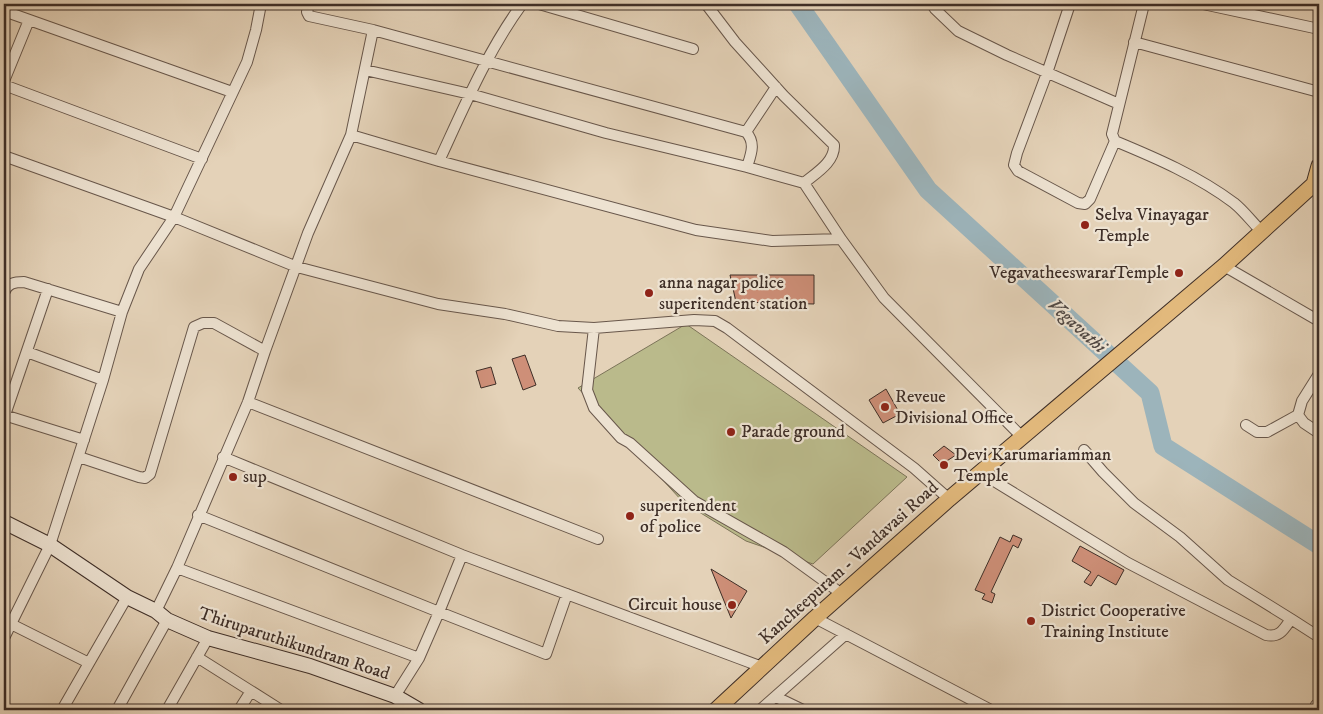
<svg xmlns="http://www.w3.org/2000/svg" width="1323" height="714" font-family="'IM FELL DW Pica',serif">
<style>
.green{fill:#baba8b;stroke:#7c7459}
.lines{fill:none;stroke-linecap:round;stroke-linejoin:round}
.river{stroke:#9cb4bb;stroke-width:19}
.building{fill:#ce8f78;stroke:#3e2e27}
.street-casing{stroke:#68574b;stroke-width:12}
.secondary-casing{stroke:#3e2e27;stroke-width:16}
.primary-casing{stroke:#3e2e27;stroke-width:17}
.street{stroke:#ede2d1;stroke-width:10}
.secondary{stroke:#ede2d1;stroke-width:14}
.primary{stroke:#e2b97c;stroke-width:15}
.poi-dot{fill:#8f2418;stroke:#ede2d1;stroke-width:2}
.labels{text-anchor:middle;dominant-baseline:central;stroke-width:4.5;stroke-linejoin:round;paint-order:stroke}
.poi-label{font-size:18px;fill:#3e2e27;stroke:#ede2d1;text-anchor:start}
.street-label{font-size:18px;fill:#3e2e27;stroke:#ede2d1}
.water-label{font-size:19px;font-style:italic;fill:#514945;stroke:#ede2d1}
</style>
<rect width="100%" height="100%" fill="#e4d2b8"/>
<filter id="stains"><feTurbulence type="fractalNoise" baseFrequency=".004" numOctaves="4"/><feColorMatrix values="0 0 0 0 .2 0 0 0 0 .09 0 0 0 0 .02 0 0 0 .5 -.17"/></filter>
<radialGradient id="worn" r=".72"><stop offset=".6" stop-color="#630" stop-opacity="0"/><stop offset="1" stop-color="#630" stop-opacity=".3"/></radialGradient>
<path class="green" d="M686,324L907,477L813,564L746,541L683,502L578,388Z"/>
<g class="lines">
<path class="river" d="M798,4L928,190L1150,393L1163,446L1319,545"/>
</g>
<path class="building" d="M730,275H814V304L736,302Z
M525,355L536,385L523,390L512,359Z
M491,367L496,384L481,388L476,371Z
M886,389L900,414L883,423L869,400Z
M944,446L956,455L942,464L933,455Z
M1013,535L1022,539L1018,548L1013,545L991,592L995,594L992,603L982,599L985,594L975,590L1000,537L1010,542Z
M1080,546L1124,570L1116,585L1098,575L1091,586L1084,582L1091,572L1072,561Z
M711,569L747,591L731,618Z"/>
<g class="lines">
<defs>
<path id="street" d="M539,4L693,49
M706,4L735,42L784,96L834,145C835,162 816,173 804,183
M932,4L935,9L958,31L1007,55L1119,104
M1070,4L1047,73L1017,153L1014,165L1018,171L1078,203L1085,204L1090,199L1115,141
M1144,4L1112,134L1115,141C1156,158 1198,176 1234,203C1244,211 1252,222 1261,231
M1203,4L1319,29
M4,11L232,92
M373,30L746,132C756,143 751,154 747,167
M1134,42L1319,92
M365,70L470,94L606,133L747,167L804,183L841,239
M4,81L29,20
M4,85L202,159
M746,132L776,87
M351,135L439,161L696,230L772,241L841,239L884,298L1023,438
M4,156L174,217L297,267L438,304L505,314L558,326L594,328L694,320L715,321L727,328L914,468L949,499
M439,161C464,107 487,52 522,4
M1224,266L1319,321
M4,293C7,283 15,282 24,282L122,312
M594,328L587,390L594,408L621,438L630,443L694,501L784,552L842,594
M27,352L103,380
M1319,374L1302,401L1298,415L1304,423L1319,433
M248,402L598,539
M4,415L84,440
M5,415L48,289
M1246,425L1257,432H1267L1298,415
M1084,450L1103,472L1134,503L1180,537L1228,580L1291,619
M79,457L139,477L145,478L150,474L194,327L203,323H214L265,351
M223,457L462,555L762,667
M981,473L1128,563L1266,635C1280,638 1284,629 1291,619L1319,637
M198,515L439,612L462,555
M177,568L419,658
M156,611L177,568L248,402L265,351L308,233L351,135L373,30L309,16L307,12L309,4
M815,618L991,710
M5,621L89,663
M4,638L50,545L103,380L122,312L139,269L174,217L247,62L256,30L261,4
M197,657L281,710
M395,696L419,658L439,612L546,654L567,594
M776,697L803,710
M62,710L127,597
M117,710L167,620
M167,710L208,638
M239,710L251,691
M760,710L846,634
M1314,710L1316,705L1319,703"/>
<path id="secondary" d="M4,522L50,545L127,597L156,611L167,620L208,638L310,666L395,696L419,710"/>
<path id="primary" d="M716,710L815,618L949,499L1224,266L1314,184L1319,166"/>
</defs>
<use href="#street" class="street-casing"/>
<use href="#secondary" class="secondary-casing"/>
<use href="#primary" class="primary-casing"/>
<use href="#street" class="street"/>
<use href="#secondary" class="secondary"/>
<use href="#primary" class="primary"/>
</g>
<g class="poi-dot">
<circle cx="1085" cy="225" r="5"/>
<circle cx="1179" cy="273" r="5"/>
<circle cx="649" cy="293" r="5"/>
<circle cx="885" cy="407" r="5"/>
<circle cx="731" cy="432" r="5"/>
<circle cx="944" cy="465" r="5"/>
<circle cx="233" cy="477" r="5"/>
<circle cx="630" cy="516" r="5"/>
<circle cx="732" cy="605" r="5"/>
<circle cx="1031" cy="621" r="5"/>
</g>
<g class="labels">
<g class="poi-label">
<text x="1095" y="215">Selva Vinayagar<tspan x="1095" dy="21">Temple</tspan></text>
<text x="1169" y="273" text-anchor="end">VegavatheeswararTemple</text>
<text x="659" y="283">anna nagar police<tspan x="659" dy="21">superitendent station</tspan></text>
<text x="895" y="397">Reveue<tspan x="895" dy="21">Divisional Office</tspan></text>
<text x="741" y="432">Parade ground</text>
<text x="954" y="455">Devi Karumariamman<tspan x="954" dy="21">Temple</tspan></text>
<text x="243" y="477">sup</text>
<text x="640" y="506">superitendent<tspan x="640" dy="21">of police</tspan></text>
<text x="722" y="605" text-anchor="end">Circuit house</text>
<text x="1041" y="611">District Cooperative<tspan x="1041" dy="21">Training Institute</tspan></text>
</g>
<g class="street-label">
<text transform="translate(849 563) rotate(-42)">Kancheepuram - Vandavasi Road</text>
<text transform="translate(294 644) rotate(18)">Thiruparuthikundram Road</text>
</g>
<g class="water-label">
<text transform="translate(1077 326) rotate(42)">Vegavathi</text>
</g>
</g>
<rect width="1323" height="714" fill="none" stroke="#e4d2b8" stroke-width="20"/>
<rect x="5" y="5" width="1313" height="704" fill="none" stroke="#3e2e27" stroke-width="2.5"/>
<rect x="10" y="10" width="1303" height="694" fill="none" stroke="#3e2e27"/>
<rect width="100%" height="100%" filter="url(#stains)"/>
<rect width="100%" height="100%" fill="url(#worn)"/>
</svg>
